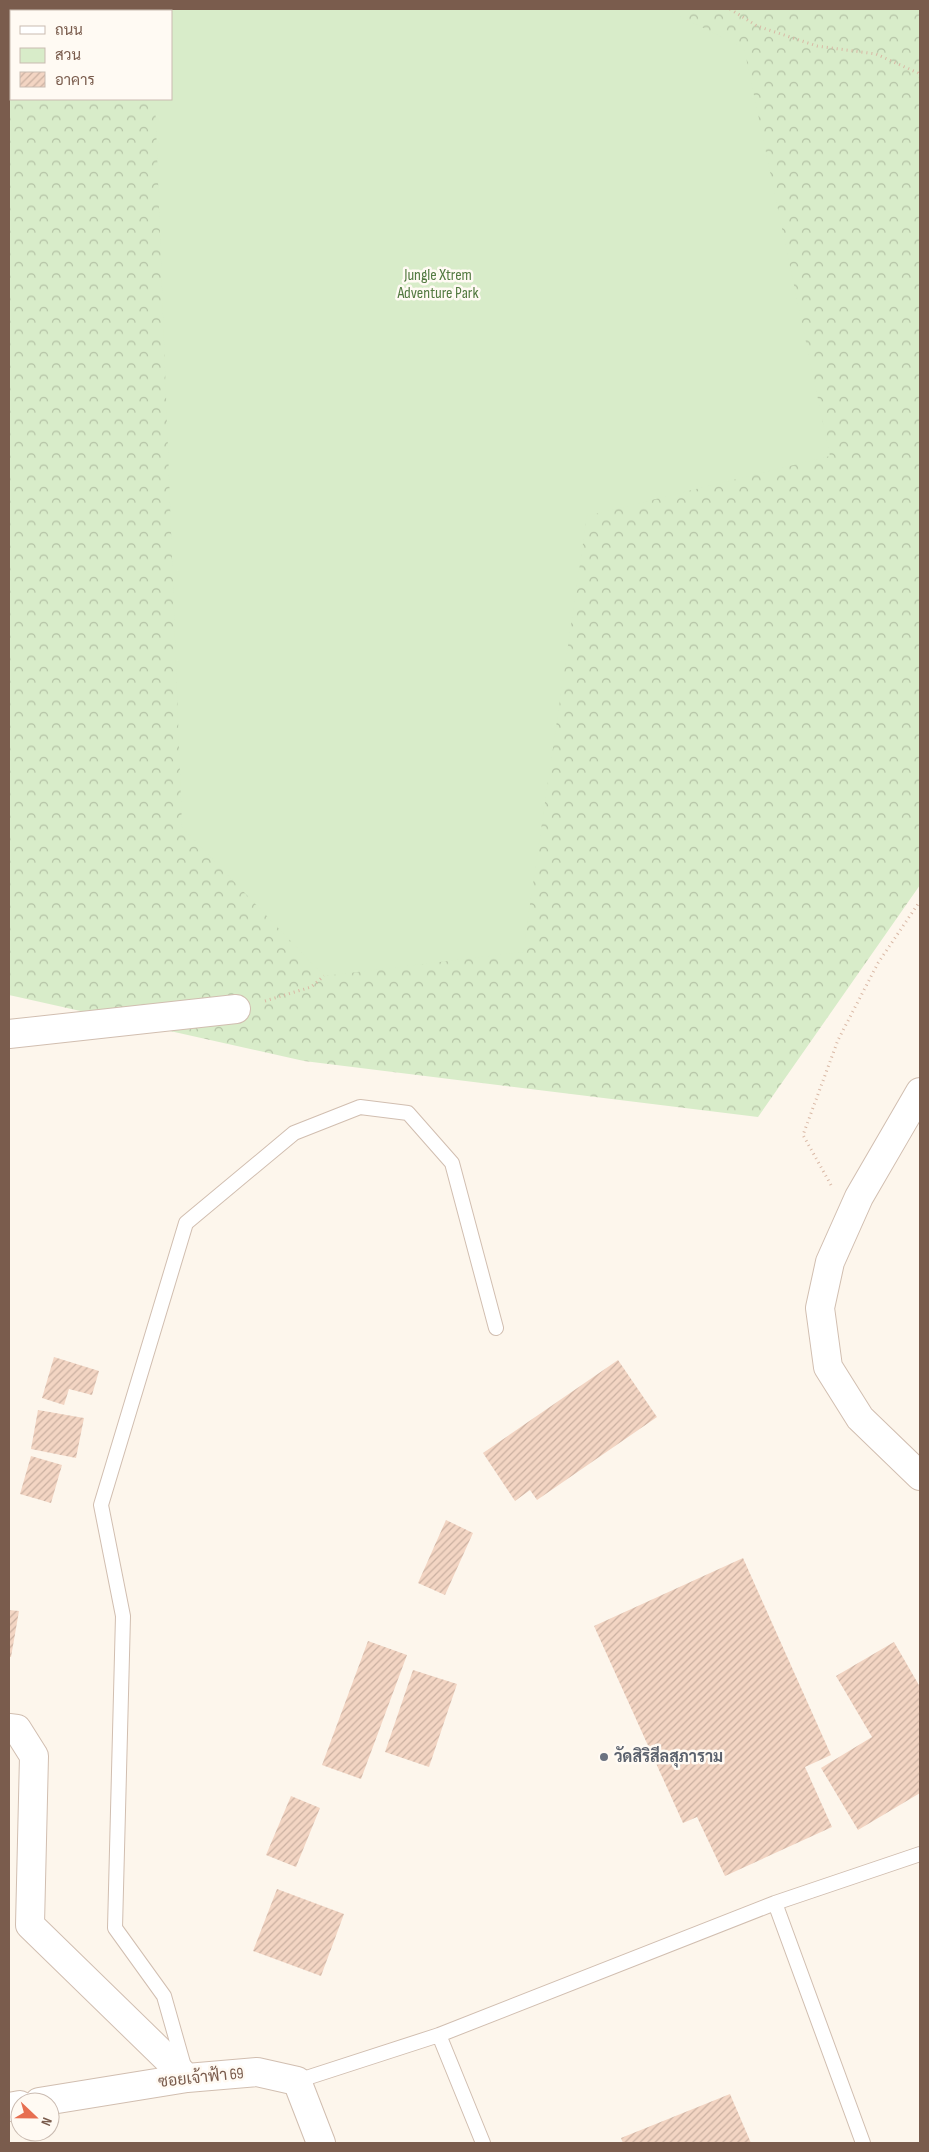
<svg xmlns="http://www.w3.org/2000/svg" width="929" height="2152" font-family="'Sofia Sans Condensed',Sarabun,sans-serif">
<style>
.forest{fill:url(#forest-crowns);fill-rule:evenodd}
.park{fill:#d8ecc9}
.building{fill:url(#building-hatch)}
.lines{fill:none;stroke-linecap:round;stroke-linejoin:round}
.service-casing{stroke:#d1beb0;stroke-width:16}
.minor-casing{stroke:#d1beb0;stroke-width:30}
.path{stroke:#d9b8a5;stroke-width:3;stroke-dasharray:1 4;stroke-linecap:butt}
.service{stroke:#fff;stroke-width:14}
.minor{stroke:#fff;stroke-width:28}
.worship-dot{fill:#6b7280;stroke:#fffaf3;stroke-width:2}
.labels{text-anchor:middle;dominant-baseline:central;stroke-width:5;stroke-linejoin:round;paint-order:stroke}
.park-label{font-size:16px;fill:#537a41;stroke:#fffaf3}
.worship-label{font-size:16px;font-weight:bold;fill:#5b616d;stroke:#fffaf3;text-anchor:start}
.street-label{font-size:16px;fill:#7a5c4d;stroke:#fffaf3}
</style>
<defs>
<pattern id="forest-crowns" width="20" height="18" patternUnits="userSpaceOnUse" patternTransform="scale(1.25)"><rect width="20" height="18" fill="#d8ecc9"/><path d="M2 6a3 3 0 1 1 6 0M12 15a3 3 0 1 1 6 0" fill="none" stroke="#b4c2a5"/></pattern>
<pattern id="building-hatch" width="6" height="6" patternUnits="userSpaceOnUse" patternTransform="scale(1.25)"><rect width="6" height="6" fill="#f3d5c3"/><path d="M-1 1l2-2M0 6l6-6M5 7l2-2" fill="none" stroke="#cab0a1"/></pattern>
</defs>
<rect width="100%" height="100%" fill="#fdf6ec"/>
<path class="forest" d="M9,9H920V885L758,1117L304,1061L9,995ZM11,11H171V99H11Z"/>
<path class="park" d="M152,9H665L744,48L830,456L587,516L523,952L324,976L182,827L155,99H171V11H152Z"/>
<path class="building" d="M54,1357L99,1371L92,1395L69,1389L64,1405L42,1398Z
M618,1360L657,1417L537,1500L530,1490L515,1501L483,1453Z
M38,1410L84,1418L76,1458L31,1449Z
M31,1456L62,1465L51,1503L20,1494Z
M446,1520L473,1533L445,1595L418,1583Z
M743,1558L831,1755L805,1767L832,1827L725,1876L697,1817L683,1823L594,1626Z
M9,1610L19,1611L11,1657H9Z
M368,1641L407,1655L361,1779L322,1765Z
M894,1642L920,1687V1793L858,1830L821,1768L872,1737L836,1676Z
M413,1670L457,1684L429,1767L385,1752Z
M291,1796L320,1808L296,1867L266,1855Z
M277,1889L344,1914L321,1976L253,1951Z
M730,2094L751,2143H623L621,2138Z"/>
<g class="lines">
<defs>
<path id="service" d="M775,1903L920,1854
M439,2035L483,2143
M185,2070L164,1996L115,1928L123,1616L101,1505L186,1223L294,1133L360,1107L408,1113L452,1163L496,1328
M297,2081L439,2035L775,1903L863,2143"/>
<path id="minor" d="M9,1034L236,1009
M920,1092L859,1197L830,1262L820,1308L828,1367L860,1418L920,1476
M9,1728L17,1729L34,1756L30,1925L187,2078
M39,2102L187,2078L257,2072L297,2081L321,2143
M9,2107L20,2105"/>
</defs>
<use href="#service" class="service-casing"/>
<use href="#minor" class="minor-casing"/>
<path class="path" d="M730,9L757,26L817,46L876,54L918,73L920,77
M265,1001L311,987L324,976
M831,1185L803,1135L838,1040L878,963L920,901"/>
<use href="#service" class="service"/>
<use href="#minor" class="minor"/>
</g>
<circle class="worship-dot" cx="604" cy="1757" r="5"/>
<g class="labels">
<g class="park-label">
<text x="438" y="275">Jungle Xtrem<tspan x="438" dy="18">Adventure Park</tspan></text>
</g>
<g class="worship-label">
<text x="614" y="1757">วัดสิริสีลสุภาราม</text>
</g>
<g class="street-label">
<text transform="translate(201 2078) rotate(-6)">ซอยเจ้าฟ้า 69</text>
</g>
</g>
<rect width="929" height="2152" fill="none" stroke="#7a5c4d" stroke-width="20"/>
<rect x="10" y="10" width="162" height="90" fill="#fffaf3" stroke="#cabbb1"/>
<rect x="20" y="26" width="25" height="8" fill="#ffffff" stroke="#cabbb1"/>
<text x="55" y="35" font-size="15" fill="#7a5c4d">ถนน</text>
<rect x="20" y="48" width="25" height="15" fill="#d8ecc9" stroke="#cabbb1"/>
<text x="55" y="60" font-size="15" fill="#7a5c4d">สวน</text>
<rect x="20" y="72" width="25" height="15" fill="url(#building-hatch)" stroke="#cabbb1"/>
<text x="55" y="85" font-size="15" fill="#7a5c4d">อาคาร</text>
<g transform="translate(35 2117) rotate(112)"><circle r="24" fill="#fffaf3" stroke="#cabbb1"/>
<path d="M0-4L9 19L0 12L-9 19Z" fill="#e76f51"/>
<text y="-8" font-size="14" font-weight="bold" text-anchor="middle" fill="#7a5c4d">N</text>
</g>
</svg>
